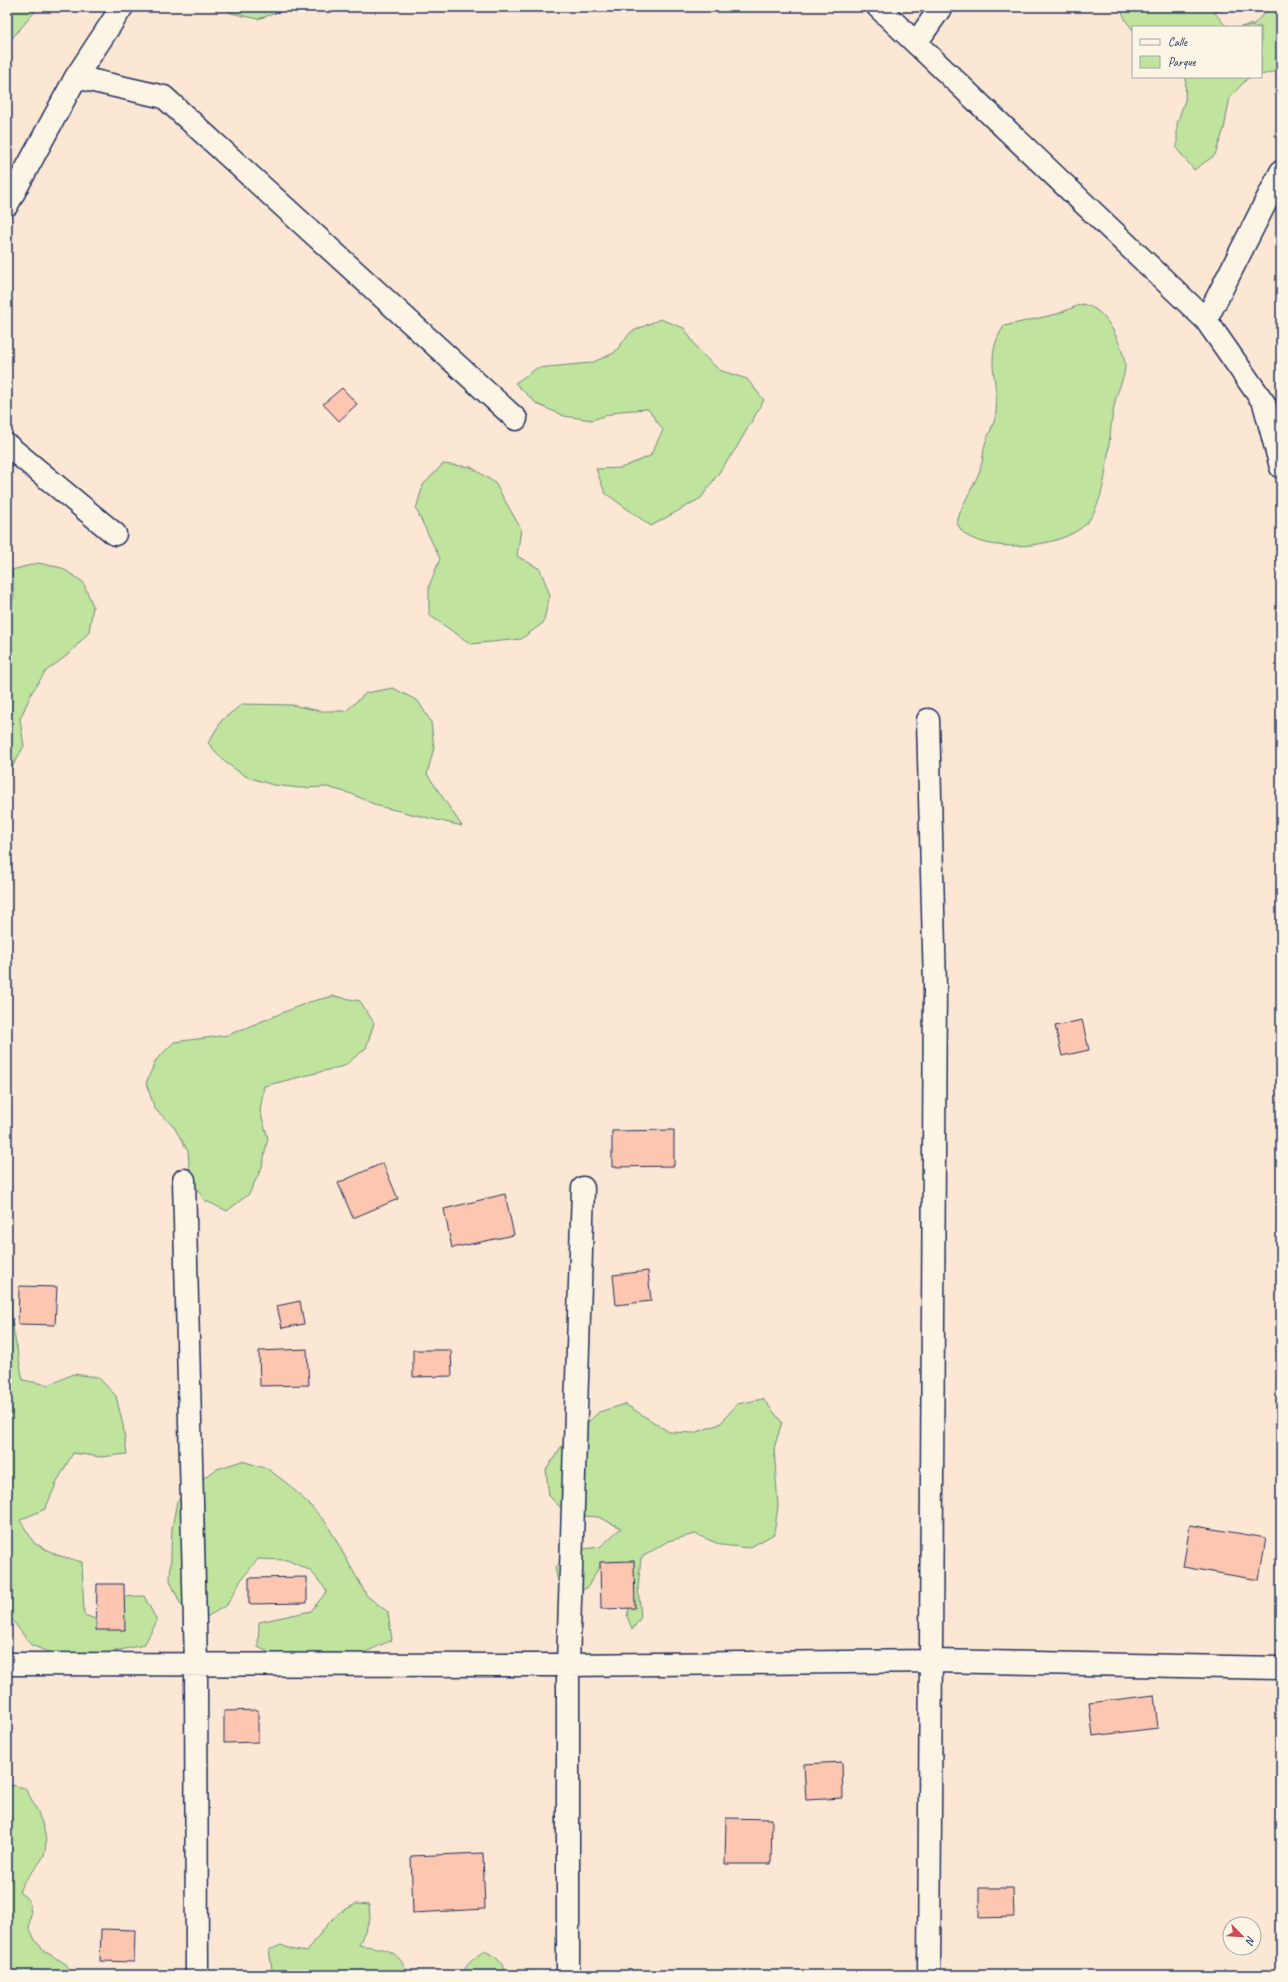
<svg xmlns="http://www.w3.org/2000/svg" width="1288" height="1982" font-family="Caveat,sans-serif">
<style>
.green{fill:#c0e39d;stroke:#6e897e}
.building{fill:#fdc6b0;stroke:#1b2f5e}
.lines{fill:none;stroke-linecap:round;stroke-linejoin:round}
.minor-casing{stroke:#1b2f5e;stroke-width:25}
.minor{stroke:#fcf5e5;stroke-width:22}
</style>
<rect width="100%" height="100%" fill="#fce7d5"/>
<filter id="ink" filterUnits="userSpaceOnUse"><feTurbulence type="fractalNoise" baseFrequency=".025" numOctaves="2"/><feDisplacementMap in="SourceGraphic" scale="8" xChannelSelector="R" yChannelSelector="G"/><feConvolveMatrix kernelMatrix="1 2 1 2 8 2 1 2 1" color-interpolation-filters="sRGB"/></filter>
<g filter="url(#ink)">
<path class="green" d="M7,7H39L7,44Z
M223,7H294L258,19L231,13Z
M1120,7H1234L1214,12L1227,27H1133V30L1126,21Z
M1270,7H1281V67L1277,71L1261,75V27H1240L1254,24Z
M1186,77H1254L1248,78L1230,97L1224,129L1215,155L1194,170L1177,149V124L1185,100Z
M1082,304C1085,305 1090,306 1093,308C1109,316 1123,347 1125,364C1126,376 1117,390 1115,402C1107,438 1110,489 1090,519C1070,548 994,554 966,535C962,532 959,527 957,523C961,504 973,489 980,470C983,461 983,450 986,441C990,431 995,422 996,412C999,378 983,358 1004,326L1057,314Z
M660,319L684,328L699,351L719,370L747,379L764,400L735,450L701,498L651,526L605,493L596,469L621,468L650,456L663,430L648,409L620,411L592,420L564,416L537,404L515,383L537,368L591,363L614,353L631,332Z
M443,464L471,467L495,483L521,529L517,556L540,569L550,595L543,623L521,639L471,644L429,615V586L440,559L416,509L423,485Z
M38,563L62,568L83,582L93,606L89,632L69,654L46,671L32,692L20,719L24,746L10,771L7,772V622L14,596L12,570Z
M393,688L418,701L431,722L434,748L427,774L462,826L378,806L352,794L327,787L300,788L273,785L247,777L226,763L208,743L222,720L242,704L292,705L320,711H346L366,693Z
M334,996L360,1001L374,1023L366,1048L344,1066L264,1086L260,1111L268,1138L262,1167L249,1194L227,1211L204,1200L190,1177L188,1151L174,1127L155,1109L146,1083L156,1060L174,1042L228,1035L309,1002Z
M7,1293L11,1296L12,1323L23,1380L49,1385L73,1374L98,1377L116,1396L123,1425L127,1454L101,1457L73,1453L59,1478L45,1509L20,1520L34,1543L57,1555L82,1562L84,1615L107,1623L117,1597L144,1596L157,1621L144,1645L105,1653L81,1665L31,1645L7,1613Z
M763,1399L782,1422L774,1448L778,1506L774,1534L749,1548L721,1545L695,1534L668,1541L641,1558L638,1587L641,1617L632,1630L627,1616L633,1592L601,1564L587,1588L561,1595L555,1568L574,1550L600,1547L621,1528L598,1517L568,1515L549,1496L546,1470L561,1447L599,1412L625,1404L669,1432L694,1433L720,1424L737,1404Z
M242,1461L268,1469L289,1485L309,1504L327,1524L367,1596L388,1612L392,1640L361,1654L336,1660L281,1659L258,1647L259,1622L311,1611L327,1591L311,1571L287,1560L258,1559L241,1580L227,1605L203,1619L181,1605L170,1581L172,1528L177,1501L195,1484L217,1469Z
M11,1785L25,1788C35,1805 54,1839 42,1859C34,1872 25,1877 19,1892L29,1900L31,1914L29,1927L35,1940L44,1951L66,1964L73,1975H7V1787Z
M356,1904L369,1905L370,1919L359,1945C383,1949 400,1948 407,1975H276L272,1969L269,1950L281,1945L294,1950L307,1952C321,1932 332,1914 356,1904Z
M484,1951C496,1956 503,1961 505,1975H462C466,1964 474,1958 484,1951Z"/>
<path class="building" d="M342,388L357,404L339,421L323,404Z
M1082,1020L1089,1050L1062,1056L1055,1026Z
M674,1130V1166L612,1167V1131Z
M383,1163L398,1199L353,1218L338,1183Z
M505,1194L514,1235L452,1248L444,1209Z
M648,1271L651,1301L616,1305L613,1275Z
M19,1286L57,1287L55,1325L18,1324Z
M300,1301L304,1324L282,1328L277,1306Z
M307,1349L309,1385L260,1386L259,1351Z
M413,1350H451L452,1376L413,1377Z
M1190,1525L1266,1538L1259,1580L1183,1567Z
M634,1561L635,1608L601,1609L600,1562Z
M307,1577V1603L249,1604V1578Z
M97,1584H124L125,1630H96Z
M1154,1695L1158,1728L1093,1736L1089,1703Z
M258,1710V1742L224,1743V1711Z
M842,1762L843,1798L806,1800L804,1764Z
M726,1818L772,1819L771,1864H725Z
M483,1853L485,1909L413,1913L411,1856Z
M979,1888H1013L1014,1917L979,1918Z
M101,1929L135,1930L134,1962L100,1961Z"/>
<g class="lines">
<defs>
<path id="minor" d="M878,7L1206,320L1264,403L1281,467
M916,43L941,7
M76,77L164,97L516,419
M7,205L76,77L122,7
M1206,320L1281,172
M7,445L115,534
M928,720L935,986L929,1975
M184,1180L196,1664L197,1975
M7,1664L568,1665L932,1661L1281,1668
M568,1975V1665L583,1188"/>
</defs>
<use href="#minor" class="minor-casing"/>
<use href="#minor" class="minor"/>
</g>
</g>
<rect width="1288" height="1982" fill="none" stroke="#fcf5e5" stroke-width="24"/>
<rect x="12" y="12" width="1264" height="1958" fill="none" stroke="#1b2f5e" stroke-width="1.5" filter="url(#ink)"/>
<rect x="1132" y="26" width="130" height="52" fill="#fcf5e5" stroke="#a2a6af"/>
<rect x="1140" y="39" width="20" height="6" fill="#fcf5e5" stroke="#a2a6af"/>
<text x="1168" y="46" font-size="12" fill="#1b2f5e">Calle</text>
<rect x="1140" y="56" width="20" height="12" fill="#c0e39d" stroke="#a2a6af"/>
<text x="1168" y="66" font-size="12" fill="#1b2f5e">Parque</text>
<g transform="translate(1242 1936) rotate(114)"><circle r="19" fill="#fcf5e5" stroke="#a2a6af"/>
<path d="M0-3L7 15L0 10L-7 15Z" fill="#d1495b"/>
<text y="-6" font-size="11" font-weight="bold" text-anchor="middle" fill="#1b2f5e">N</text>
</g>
</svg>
